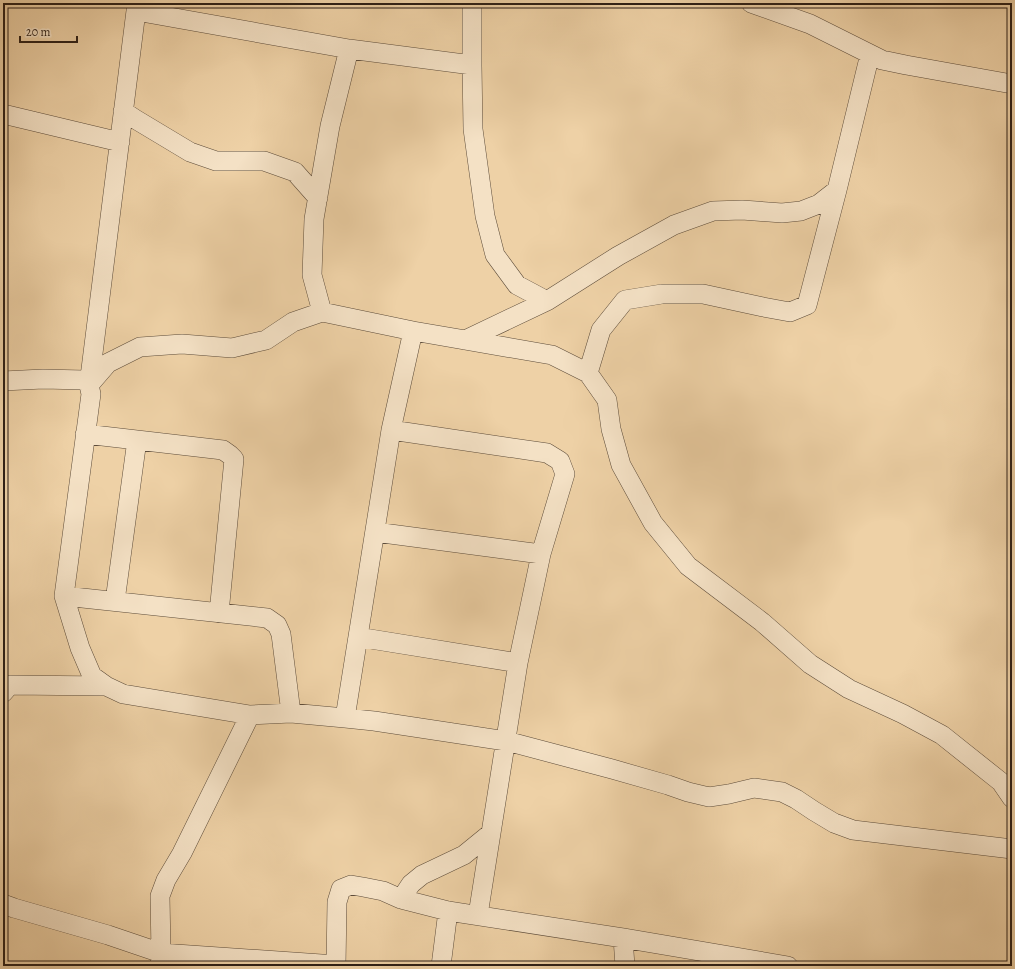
<svg xmlns="http://www.w3.org/2000/svg" width="1015" height="969" font-family="Alegreya,serif">
<style>
.lines{fill:none;stroke-linecap:round;stroke-linejoin:round}
.street-casing{stroke:#5d4c3a;stroke-width:20}
.street{stroke:#f4e1c5;stroke-width:19}
</style>
<rect width="100%" height="100%" fill="#eed1a6"/>
<filter id="stains"><feTurbulence type="fractalNoise" baseFrequency=".005" numOctaves="4"/><feColorMatrix values="0 0 0 0 .2 0 0 0 0 .09 0 0 0 0 .02 0 0 0 .5 -.17"/></filter>
<radialGradient id="worn" r=".72"><stop offset=".6" stop-color="#630" stop-opacity="0"/><stop offset="1" stop-color="#630" stop-opacity=".3"/></radialGradient>
<g class="lines">
<defs>
<path id="street" d="M137,3L89,385L91,394L64,596L80,648L92,676L106,686L123,694L250,715L291,713L345,718L374,721L506,741L612,769L668,785L688,792L709,797L729,794L754,788L782,792L796,799L814,811L834,823L853,830L1012,849
M472,3V65L473,129L485,216L495,255L517,285L547,301
M751,3L810,24L882,60L906,65L1012,84
M136,11L349,49L472,65
M123,111L135,119L190,152L216,161H264L295,172L318,198
M3,114L120,142
M322,312L312,275L314,219L330,126L349,49
M465,340L547,301L618,256L674,225L713,211L742,210L782,213L801,211L819,204L837,190
M588,373L601,330L625,300L662,294H703L763,307L790,312L807,305L837,190L870,54
M3,381L43,379L84,380L89,385
M89,385L108,363L140,347L182,344L232,348L266,340L293,322L322,312L413,331L552,355L588,373L607,400L611,429L621,465L653,523L688,566L762,622L810,664L849,689L903,714L942,735L1001,782L1012,798
M391,430L547,453L560,461L565,474L541,554L518,663L478,915
M85,434L223,450L230,455L234,459L219,613
M375,532L541,554
M64,596L267,618L277,625L281,634L291,713
M115,601L137,440
M358,637L518,663
M3,693L10,685L106,686
M345,718L391,430L413,331
M401,899L411,884L422,875L464,855L491,833
M3,904L14,908L108,935L161,953L336,965
M623,938L625,966
M160,964L161,953L160,896L166,880L182,853L250,715
M336,966L337,902L341,889L351,885L363,887L383,891L401,899L448,911L623,938L788,966
M441,966L448,911"/>
</defs>
<use href="#street" class="street-casing"/>
<use href="#street" class="street"/>
</g>
<rect width="1015" height="969" fill="none" stroke="#eed1a6" stroke-width="16"/>
<rect x="4" y="4" width="1007" height="961" fill="none" stroke="#2d1f16" stroke-width="2"/>
<rect x="8" y="8" width="999" height="953" fill="none" stroke="#2d1f16"/>
<path d="M20 36v6h57v-6" fill="none" stroke="#2d1f16" stroke-width="2"/>
<text x="26" y="36" font-size="12" fill="#2d1f16" stroke="#f4e1c5" stroke-width="3" paint-order="stroke">20 m</text>
<rect width="100%" height="100%" filter="url(#stains)"/>
<rect width="100%" height="100%" fill="url(#worn)"/>
</svg>
